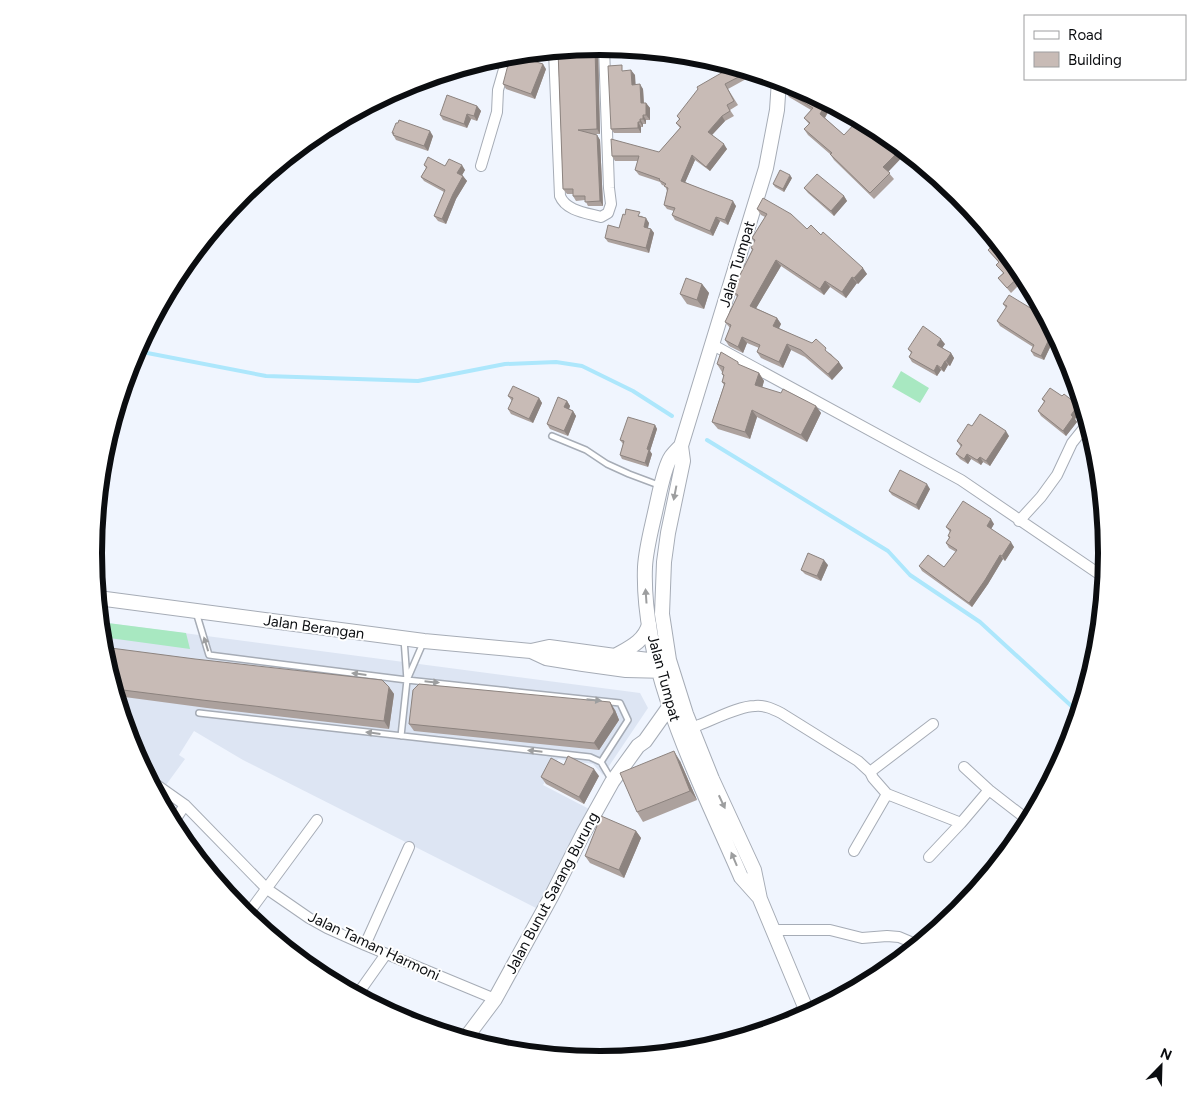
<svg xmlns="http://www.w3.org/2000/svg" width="1201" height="1106" font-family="Figtree,sans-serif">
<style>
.built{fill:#dde5f3}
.green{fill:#a8e8c1}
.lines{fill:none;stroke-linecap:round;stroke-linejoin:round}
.stream{stroke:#ade7fc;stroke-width:4}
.lane-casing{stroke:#a6acb6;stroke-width:8}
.street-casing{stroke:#a6acb6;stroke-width:12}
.secondary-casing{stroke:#a6acb6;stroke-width:16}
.lane{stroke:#fff;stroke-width:5}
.street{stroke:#fff;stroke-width:10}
.secondary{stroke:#fff;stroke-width:14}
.wall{fill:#aca19d}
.shaded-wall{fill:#8c837f}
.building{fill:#c8bbb6;stroke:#8c837f}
.oneway{fill:#9d9e9f}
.labels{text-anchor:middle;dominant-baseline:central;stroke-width:4;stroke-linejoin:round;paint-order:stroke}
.street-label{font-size:15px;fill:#0b0d10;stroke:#fff}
.rim{fill:none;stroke:#0b0d10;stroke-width:6}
</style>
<rect width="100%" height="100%" fill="#f0f5fe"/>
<path class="built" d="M100,622L640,693L648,708L603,775L593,764L558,759L543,785L591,810L536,908L243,760L194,731L179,755L185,759L166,785L145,771L132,747L103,652Z"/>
<path class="green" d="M901,371L929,388L920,403L892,387Z
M100,622L186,633L190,649L102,637Z"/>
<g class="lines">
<path class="stream" d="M137,351L266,376L418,381L505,364L556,362L582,366L633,391L672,416
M707,440L888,551L910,575L980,622L1079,713"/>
<defs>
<path id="lane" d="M552,436L586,450L607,464L629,474L661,486
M196,612L209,655L407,680
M199,713L590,757L601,762L628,720L620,703L407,680L404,639
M401,736L407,680L423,643
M601,762L611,779"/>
<path id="street" d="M554,51L560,196C566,211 587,213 601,217L608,213L611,204L609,188L604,47
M481,166L497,112L498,90L508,55
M713,345L961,480L1105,578
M1019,521L1041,497L1057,475L1072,443L1088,423
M699,725C715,719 739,706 755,706C765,705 773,709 781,713L858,761L870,772L873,778L887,794L961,823L989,790
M964,767L989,790L1029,821
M870,772L933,724
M151,781L185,805L267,889L309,918L327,928L365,945L495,999
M173,823L185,805
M854,851L887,794
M929,857L961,823
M247,915L317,820
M773,930H830L862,938L887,936L899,937L918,945
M365,945L409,847
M357,995L386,954
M779,1026L805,1008"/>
<path id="secondary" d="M779,80L777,110L766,168L681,446L683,461L668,533L664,562L662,614L669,660L686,714L712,779L754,870L760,899L808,1014
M681,446C678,449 674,453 671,457C664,467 659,495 656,508C652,527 646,548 645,567C641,670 701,784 741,877L758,896
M98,598L424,641L531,651L549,647L615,656L657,661L669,660
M531,651L546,658L583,664L626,670L668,671
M615,656C629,648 645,641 649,624
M465,1039L495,999L551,897L583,834L612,782L638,746L645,741L667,710L676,703"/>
</defs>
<use href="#lane" class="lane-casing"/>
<use href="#street" class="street-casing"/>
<use href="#secondary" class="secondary-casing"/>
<use href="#lane" class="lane"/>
<use href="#street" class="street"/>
<use href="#secondary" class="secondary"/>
</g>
<path class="wall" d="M598,47L600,134H593L597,135L600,140L603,206H588L585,200L576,201L573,196V194H567L563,189L558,50Z
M729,65L757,73L728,89L738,105L730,110L734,116L725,121L712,135L727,149L710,171L695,160L685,182L736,206L728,225L720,221L713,236L675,220L672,215L674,211L667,209L664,205L667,191L665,186L662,185L660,182L639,175L635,170L638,161H615L612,156L659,152L680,128L676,123L679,119L677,116L730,68Z
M546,69L535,99L506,89L503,84Z
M625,71L635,75V84L643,89L644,103H646L650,108V120H646V124H643V127H641V133H614L611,129Z
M785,91L832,105L825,118L844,135L907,152L888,172L894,179L874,199L834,160L830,154L808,135L804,129L809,124L804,118L811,110L789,97Z
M477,106L481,111L477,121L471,119L467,128L443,120L440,115Z
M392,133L433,136L428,151L396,140Z
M424,165L445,166L465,170L462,175L467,181L456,199L446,224L438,221L434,216L444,192L424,181L421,177L426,168Z
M792,178L784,192L775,187L773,184Z
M804,188L844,196L847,201L834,216L808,193Z
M757,209L821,235L867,274L858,284L857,283L846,298L830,287L824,295L781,266L756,308L777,318L781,324L779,328L831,354L843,368L832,380L805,357L791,350L783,368L761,358L757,352L759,348L747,343L743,353L729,346L725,340L730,328L725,322L737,297L732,291L752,250L751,248L754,242L752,238L765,217L761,215Z
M625,215L643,216L642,217L649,223L648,228L651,229L654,233L649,253L608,242L605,238L619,228Z
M988,250L1022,272L1026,278L1011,293L998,278L1003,273L996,265L999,263Z
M702,284L709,293L704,309L687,304L680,294Z
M1003,304L1037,312L1041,308L1055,333L1052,336L1054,339L1044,360L1034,356L1031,351L1033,347L1000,326L997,321L1006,308Z
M945,344L942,348L951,353L954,358L950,366L948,365L944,372L941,370L937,376L912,362L909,357L911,353L908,349Z
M717,364L741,366L759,373L764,381L762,387L816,406L821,413L807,442L757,417L750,439L718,429L712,422L724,385L722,382L724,377L722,374V372Z
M508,396L539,398L542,403L533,423L511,414L508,409L512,401Z
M1062,396L1078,405L1082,410L1075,419L1077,422L1066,436L1041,416L1038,411L1044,402L1042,399Z
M567,401L570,406L569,409L573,411L576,416L568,436L550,429L547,424Z
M655,425L657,429L650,451L652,454L648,467L622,459L620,455L623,444L620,440Z
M972,426L1009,436L990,466L983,462L981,465L971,459L968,464L960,459L956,454L961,447L957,441Z
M930,489L919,510L892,495L889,491Z
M994,524L991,529L1014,547L1005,561L1003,559L988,584L972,607L922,571L919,566L944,567L956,552L949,548L946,543L949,538L948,536L950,532L946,527Z
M828,565L821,581L805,574L801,570Z
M103,652L389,687L394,694L389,729L207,708L117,696Z
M615,710L619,720L599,750L414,731L409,724Z
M680,761L697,800L643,822L637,812Z
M599,776L584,804L546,784L541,777Z
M636,831L641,838L624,878L590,863L585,856Z"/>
<path class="shaded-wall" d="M595,47H598L600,134L597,129Z
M543,64L546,69L535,99L531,94Z
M631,70L635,75L636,89L632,85Z
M640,84L643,89L644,108L641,103Z
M827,102L832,105L824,119L820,114Z
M646,103L650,108V120L646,115Z
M477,106L481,111L477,121L474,116Z
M467,114L471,119L467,128L464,124Z
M643,115L646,120V124L643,119Z
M722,116L725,121L711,136L708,132Z
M640,119L643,124V127L640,122Z
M638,122L641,127V133L638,128Z
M430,131L433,136L428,151L424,146Z
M597,135L600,140L603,206L600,201Z
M724,144L727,149L710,171L706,167Z
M902,148L907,152L887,173L883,167Z
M692,155L695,160L684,185L681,181Z
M462,165L465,170L461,177L457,173Z
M790,175L792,178L784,192L783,189Z
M463,176L467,181L456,199L446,224L442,219L453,194Z
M844,196L847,201L834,216L831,211Z
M733,201L736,206L728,225L725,220Z
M716,217L720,221L713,236L710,231Z
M646,218L649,223L647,231L644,227Z
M651,229L654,233L649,253L646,248Z
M776,260L781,266L754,312L750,306Z
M863,268L867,274L858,284L854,278Z
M852,277L857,283L846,298L842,292Z
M825,281L830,287L824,295L820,289Z
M702,284L709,293L704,309L697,300Z
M777,318L781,324L777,332L773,326Z
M1051,335L1054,339L1044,360L1041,356Z
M742,337L747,343L743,353L738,347Z
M941,339L945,344L941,350L937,345Z
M787,344L791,350L783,368L779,362Z
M951,353L954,358L950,366L946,361Z
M945,361L948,365L944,372L941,368Z
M839,362L843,368L832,380L828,374Z
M937,365L941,370L937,376L934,371Z
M759,373L764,381L761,392L755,385Z
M539,398L542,403L533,423L529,419Z
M567,401L570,406L568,412L564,407Z
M1078,405L1082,410L1075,419L1077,422L1066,436L1063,431L1071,415Z
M816,406L821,413L807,442L801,435Z
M752,410L757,417L750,439L745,432Z
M573,411L576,416L568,436L564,431Z
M655,425L657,429L650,451L652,454L648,467L645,463L647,449Z
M1006,431L1009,436L990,466L986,461Z
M967,454L971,459L968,464L964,459Z
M980,457L983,462L981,465L977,460Z
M927,484L930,489L919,510L916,505Z
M991,519L994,524L990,531L987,526Z
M1011,542L1014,547L1005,561L1002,556Z
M1000,555L1003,559L988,584L972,607L969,603Z
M824,560L828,565L821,581L817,576Z
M389,687L394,694L389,729L384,721Z
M610,702L615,710L619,720L599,750L594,743Z
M674,751L680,761L697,800L690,791Z
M594,769L599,776L584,804L579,797Z
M636,831L641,838L624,878L619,870Z"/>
<path class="building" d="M595,47L597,129L578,130L597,135L600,201L585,202V196H573V189H563L558,50Z
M513,55L543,64L531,94L503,84L509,61L511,62Z
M622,65V71L631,70L632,85L640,84L641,103H646V115H643V119H640V122H638V128L611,129L608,66Z
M729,65L750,71L725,84L734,101L727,105L730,111L722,116L708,132L724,144L706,167L692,155L681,181L733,201L725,220L716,217L710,231L672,215L675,208L664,205L668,188L664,186L666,184L659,180L660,179L635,170L639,156H612L611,139L659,152L681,127L676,123L680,119L677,116L698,89L697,87L730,68Z
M790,83L795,85L827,102L820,114L844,135L859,119L882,132L902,148L883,167L890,173L870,193L830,154L832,153L804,129L810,123L804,118L813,108L785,91Z
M447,95L477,106L474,116L467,114L464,124L440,115Z
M399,120L430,131L424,146L393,135L394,133H392L396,123H398Z
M428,157L445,166L449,159L462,165L457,173L463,176L453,194L442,219L434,216L445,190L421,177L427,167L424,165Z
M780,170L790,175L783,189L773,184Z
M817,174L844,196L831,211L804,188Z
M763,198L791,214L807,229L811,225L821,235L823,232L863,268L854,278L852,277L842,292L825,281L820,289L776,260L750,306L777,318L773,326L812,343L816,339L826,348L825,350L839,362L828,374L801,350L787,344L779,362L757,352L760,345L742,337L738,347L725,340L731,325L725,322L738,295L732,291L753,249L751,248L755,240L752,238L767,214L757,209Z
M626,209L640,212L638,216L646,218L644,227L651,229L646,248L605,238L608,225L619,228L623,214L625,215Z
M997,241L1023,273L1007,288L998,278L1004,273L996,265L999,262L988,250Z
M686,278L702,284L697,300L680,294Z
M1009,295L1037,312L1041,308L1052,328L1047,333L1051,335L1041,356L1031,351L1034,345L997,321L1007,306L1003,304Z
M923,326L941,339L937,345L951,353L946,361H945L941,368L937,365L934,371L909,357L912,352L908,349Z
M721,352L738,362V364L759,373L755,385L781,393L783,389L816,406L801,435L752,410L745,432L712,422L725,383L722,382L724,375L722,374L724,367L717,364Z
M513,386L539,398L529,419L508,409L513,398L508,396Z
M1050,388L1062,396L1064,394L1078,405L1071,415L1073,417L1063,431L1038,411L1045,401L1042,399Z
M558,397L567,401L564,407L573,411L564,431L547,424Z
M980,414L1006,431L986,461L980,457L977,460L967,454L964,459L956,454L962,445L957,441L968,424L972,426Z
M628,417L655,425L647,449L649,450L645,463L620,455L624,441L620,440Z
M900,470L927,484L916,505L889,491Z
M963,501L991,519L987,526L1011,542L1002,556L1000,555L985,580L969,603L919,566L928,555L944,567L957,550L946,543L950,537L948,536L951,530L946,527Z
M808,553L824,560L817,576L801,570Z
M103,647L195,659L382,680L389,687L384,721L202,700L115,689L103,652Z
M419,684L610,702L614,712L594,743L409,724L413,690Z
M674,751L690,791L637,812L620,773Z
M568,756L594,769L579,797L541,777L551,758L564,765Z
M601,816L636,831L619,870L585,856Z"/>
<defs><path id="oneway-solid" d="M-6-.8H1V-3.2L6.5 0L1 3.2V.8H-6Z" transform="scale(1.25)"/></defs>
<g class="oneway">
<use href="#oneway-solid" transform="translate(675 493) rotate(101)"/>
<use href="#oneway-solid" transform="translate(646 596) rotate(-94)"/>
<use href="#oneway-solid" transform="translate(206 644) rotate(-107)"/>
<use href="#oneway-solid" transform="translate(359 674) rotate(-173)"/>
<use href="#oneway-solid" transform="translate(432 682) rotate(6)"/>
<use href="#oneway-solid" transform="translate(594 700) rotate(6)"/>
<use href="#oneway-solid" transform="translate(373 733) rotate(-173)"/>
<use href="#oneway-solid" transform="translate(535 751) rotate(-174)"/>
<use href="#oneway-solid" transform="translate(722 802) rotate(65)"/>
<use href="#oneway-solid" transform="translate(734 859) rotate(-113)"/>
</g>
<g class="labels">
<g class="street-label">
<text transform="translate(737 264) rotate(-73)">Jalan Tumpat</text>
<text transform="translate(314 627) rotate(8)">Jalan Berangan</text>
<text transform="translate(664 678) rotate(75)">Jalan Tumpat</text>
<text transform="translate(552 893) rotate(-62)">Jalan Bunut Sarang Burung</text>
<text transform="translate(374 946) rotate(25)">Jalan Taman Harmoni</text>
</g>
</g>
<path d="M0 0H1201V1106H0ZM102 553a498 498 0 1 1 996 0a498 498 0 1 1-996 0Z" fill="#fff" fill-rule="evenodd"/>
<path class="rim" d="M102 553a498 498 0 1 1 996 0a498 498 0 1 1-996 0Z"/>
<rect x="1024" y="15" width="162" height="65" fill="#ffffff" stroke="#9d9e9f"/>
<rect x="1034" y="31" width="25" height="8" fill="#ffffff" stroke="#9d9e9f"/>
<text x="1068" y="40" font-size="15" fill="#0b0d10">Road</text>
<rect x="1034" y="52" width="25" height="15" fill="#c8bbb6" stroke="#9d9e9f"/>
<text x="1068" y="65" font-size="15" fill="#0b0d10">Building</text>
<g transform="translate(1161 1066) rotate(23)" stroke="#ffffff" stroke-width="4" paint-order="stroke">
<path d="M0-4L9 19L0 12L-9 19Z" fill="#0b0d10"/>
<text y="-8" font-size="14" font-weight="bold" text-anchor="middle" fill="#0b0d10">N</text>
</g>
</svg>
